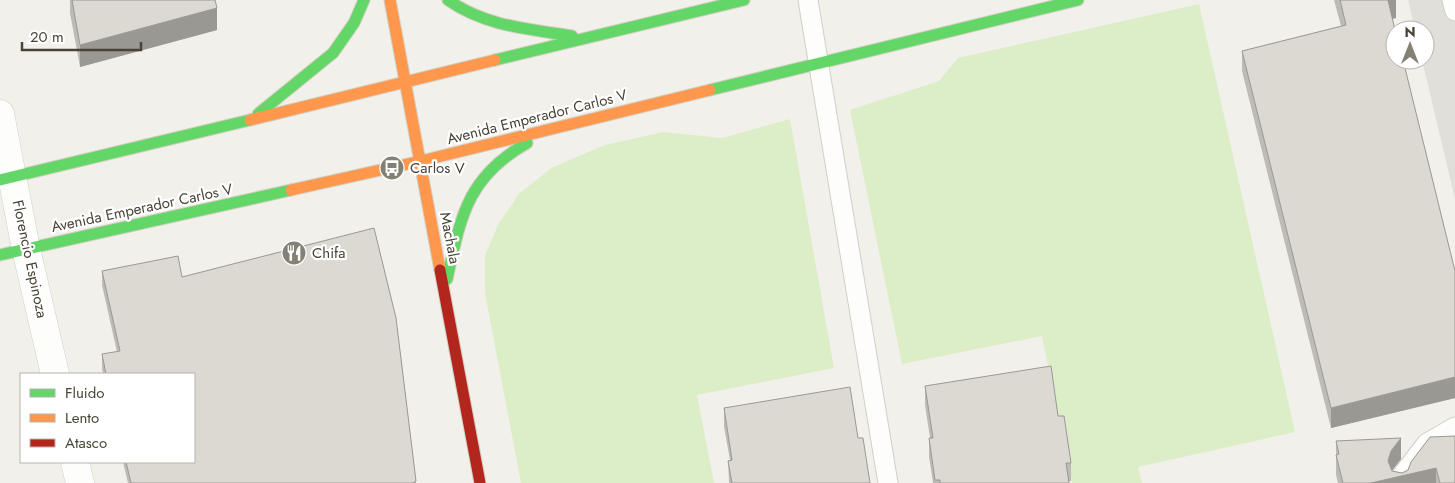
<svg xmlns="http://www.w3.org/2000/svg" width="1455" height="483" font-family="Jost,sans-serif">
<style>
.green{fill:#dbeec7}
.parking{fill:#e1dfda}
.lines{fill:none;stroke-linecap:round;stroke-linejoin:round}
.lane-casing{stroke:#d0cec7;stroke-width:21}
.street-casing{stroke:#d0cec7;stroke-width:29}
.fast-casing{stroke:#d2cec0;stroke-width:13}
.slow-casing{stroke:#d2cec0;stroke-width:13}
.jam-casing{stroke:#d2cec0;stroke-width:13}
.lane{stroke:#fdfdfc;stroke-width:19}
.street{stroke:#fdfdfc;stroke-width:28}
.fast{stroke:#63d668;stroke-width:11}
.slow{stroke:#ff974d;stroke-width:11}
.jam{stroke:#b3261e;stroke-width:11}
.wall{fill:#bdbbb5}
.shaded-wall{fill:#9a9893}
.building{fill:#dcd9d2;stroke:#9a9893}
.labels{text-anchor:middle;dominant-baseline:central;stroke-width:4.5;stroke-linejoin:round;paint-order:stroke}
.street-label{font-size:15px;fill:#484335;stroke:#fff}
.poi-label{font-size:15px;fill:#484335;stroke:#fff;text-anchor:start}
</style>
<rect width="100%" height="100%" fill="#f2f0ea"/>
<path class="green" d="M1199,4L1295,432L1138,467L1142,483H1072L1042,336L902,364L850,110L939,81L958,58Z
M790,119L834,368L697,395L714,483H521L485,293V255L499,223L519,194L551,168L605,145L663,132L722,138Z"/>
<path class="parking" d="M1408,0H1455V199L1422,60H1425V30H1415Z"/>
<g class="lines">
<defs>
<path id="lane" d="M808,0L888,483
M1452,0L1455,11
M1399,483L1400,478L1427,443L1455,427"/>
<path id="street" d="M0,114L26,249L55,374
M75,462L80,483"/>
<path id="fast" d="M448,0C485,26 528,29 572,36
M495,60L744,0
M710,90L1078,0
M258,114L333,53L354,23L364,0
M0,180L250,120
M0,255L291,190
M447,279C461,216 467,177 527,143"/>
<path id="slow" d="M390,0L440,270
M250,120L495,60
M291,190L421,161L710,90"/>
<path id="jam" d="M440,270L480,483"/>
</defs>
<use href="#lane" class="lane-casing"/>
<use href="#street" class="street-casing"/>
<use href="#fast" class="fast-casing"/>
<use href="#slow" class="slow-casing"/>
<use href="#jam" class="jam-casing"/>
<use href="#lane" class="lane"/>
<use href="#street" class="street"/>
<use href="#fast" class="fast"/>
<use href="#slow" class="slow"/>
<use href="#jam" class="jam"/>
</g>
<path class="wall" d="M70,0H215L217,30L80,67L70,13Z
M1334,0H1396V18L1392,19L1455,271V398L1331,428L1242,71V51L1341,26Z
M102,271L182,277L396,318L416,483H128L123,462H194V374H103L102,369V354L117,352L102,285Z
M925,386L1058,416L1071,463V481H1069V483H933L929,457V438H930L925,405Z
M724,408L858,438L870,483H729L728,461L730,460L724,427Z
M1430,437L1455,483H1338L1336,475V441L1401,459L1392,470V471L1402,473L1408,470Z"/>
<path class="shaded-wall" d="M1387,0H1396V18L1387,20Z
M217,8V30L80,67V45Z
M1455,377V398L1331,428V408Z
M1401,438V459L1391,472L1389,479L1436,468V483H1371L1388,461L1391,451Z"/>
<path class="building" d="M72,0H215L217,8L80,45Z
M1340,0H1388L1395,30V60H1403L1455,271V377L1331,408L1242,51L1346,25Z
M374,228L396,318L416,481L414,482V483H131L126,462H194V374H106L102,354L120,351L102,271L178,256L182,277Z
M1051,366L1058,416H1064L1071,463H1066L1069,483H940V480H935L929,438H933L925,386Z
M850,387L858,438H863L870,483H732L728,461L732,460L724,408Z
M1455,436V483H1440L1436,468L1371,483H1343L1336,455L1339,454L1336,441L1401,438L1391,451L1388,461L1392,471L1402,473L1408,470L1411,462L1430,437Z"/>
<defs>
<symbol id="bus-disc" viewBox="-11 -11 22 22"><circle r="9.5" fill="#848074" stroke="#fff"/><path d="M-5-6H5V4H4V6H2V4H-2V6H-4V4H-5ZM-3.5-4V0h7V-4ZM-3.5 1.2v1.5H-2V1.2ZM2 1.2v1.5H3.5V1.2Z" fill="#fff"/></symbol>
<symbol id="restaurant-disc" viewBox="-11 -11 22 22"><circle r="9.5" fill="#848074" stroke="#fff"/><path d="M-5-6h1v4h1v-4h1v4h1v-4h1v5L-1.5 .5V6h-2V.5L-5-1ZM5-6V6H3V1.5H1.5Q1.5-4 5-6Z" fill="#fff"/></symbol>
</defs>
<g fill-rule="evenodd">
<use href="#bus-disc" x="378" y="154" width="28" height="28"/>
<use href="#restaurant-disc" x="280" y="239" width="28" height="28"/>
</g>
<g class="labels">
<g class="street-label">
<text transform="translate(537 117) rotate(-14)">Avenida Emperador Carlos V</text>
<text transform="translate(142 208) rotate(-12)">Avenida Emperador Carlos V</text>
<text transform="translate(450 238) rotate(79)">Machala</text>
<text transform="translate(30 259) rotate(78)">Florencio Espinoza</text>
</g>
<g class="poi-label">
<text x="410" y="168">Carlos V</text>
<text x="312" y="253">Chifa</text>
</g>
</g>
<rect x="20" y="373" width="175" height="90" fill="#ffffff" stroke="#b6b4ae"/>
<rect x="30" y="389" width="25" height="8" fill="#63d668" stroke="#b6b4ae"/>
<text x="65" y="398" font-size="15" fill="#484335">Fluido</text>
<rect x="30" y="414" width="25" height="8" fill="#ff974d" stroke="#b6b4ae"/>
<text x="65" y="423" font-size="15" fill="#484335">Lento</text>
<rect x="30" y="439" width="25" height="8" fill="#b3261e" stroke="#b6b4ae"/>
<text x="65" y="448" font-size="15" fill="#484335">Atasco</text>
<g transform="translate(1410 45)"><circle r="24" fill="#ffffff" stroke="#b6b4ae"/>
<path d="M0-4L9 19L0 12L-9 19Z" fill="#848074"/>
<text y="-8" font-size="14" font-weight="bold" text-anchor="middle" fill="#484335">N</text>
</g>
<path d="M22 42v8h119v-8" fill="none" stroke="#484335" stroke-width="2.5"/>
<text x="30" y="42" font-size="15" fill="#484335" stroke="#ffffff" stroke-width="4" paint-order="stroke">20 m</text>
</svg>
